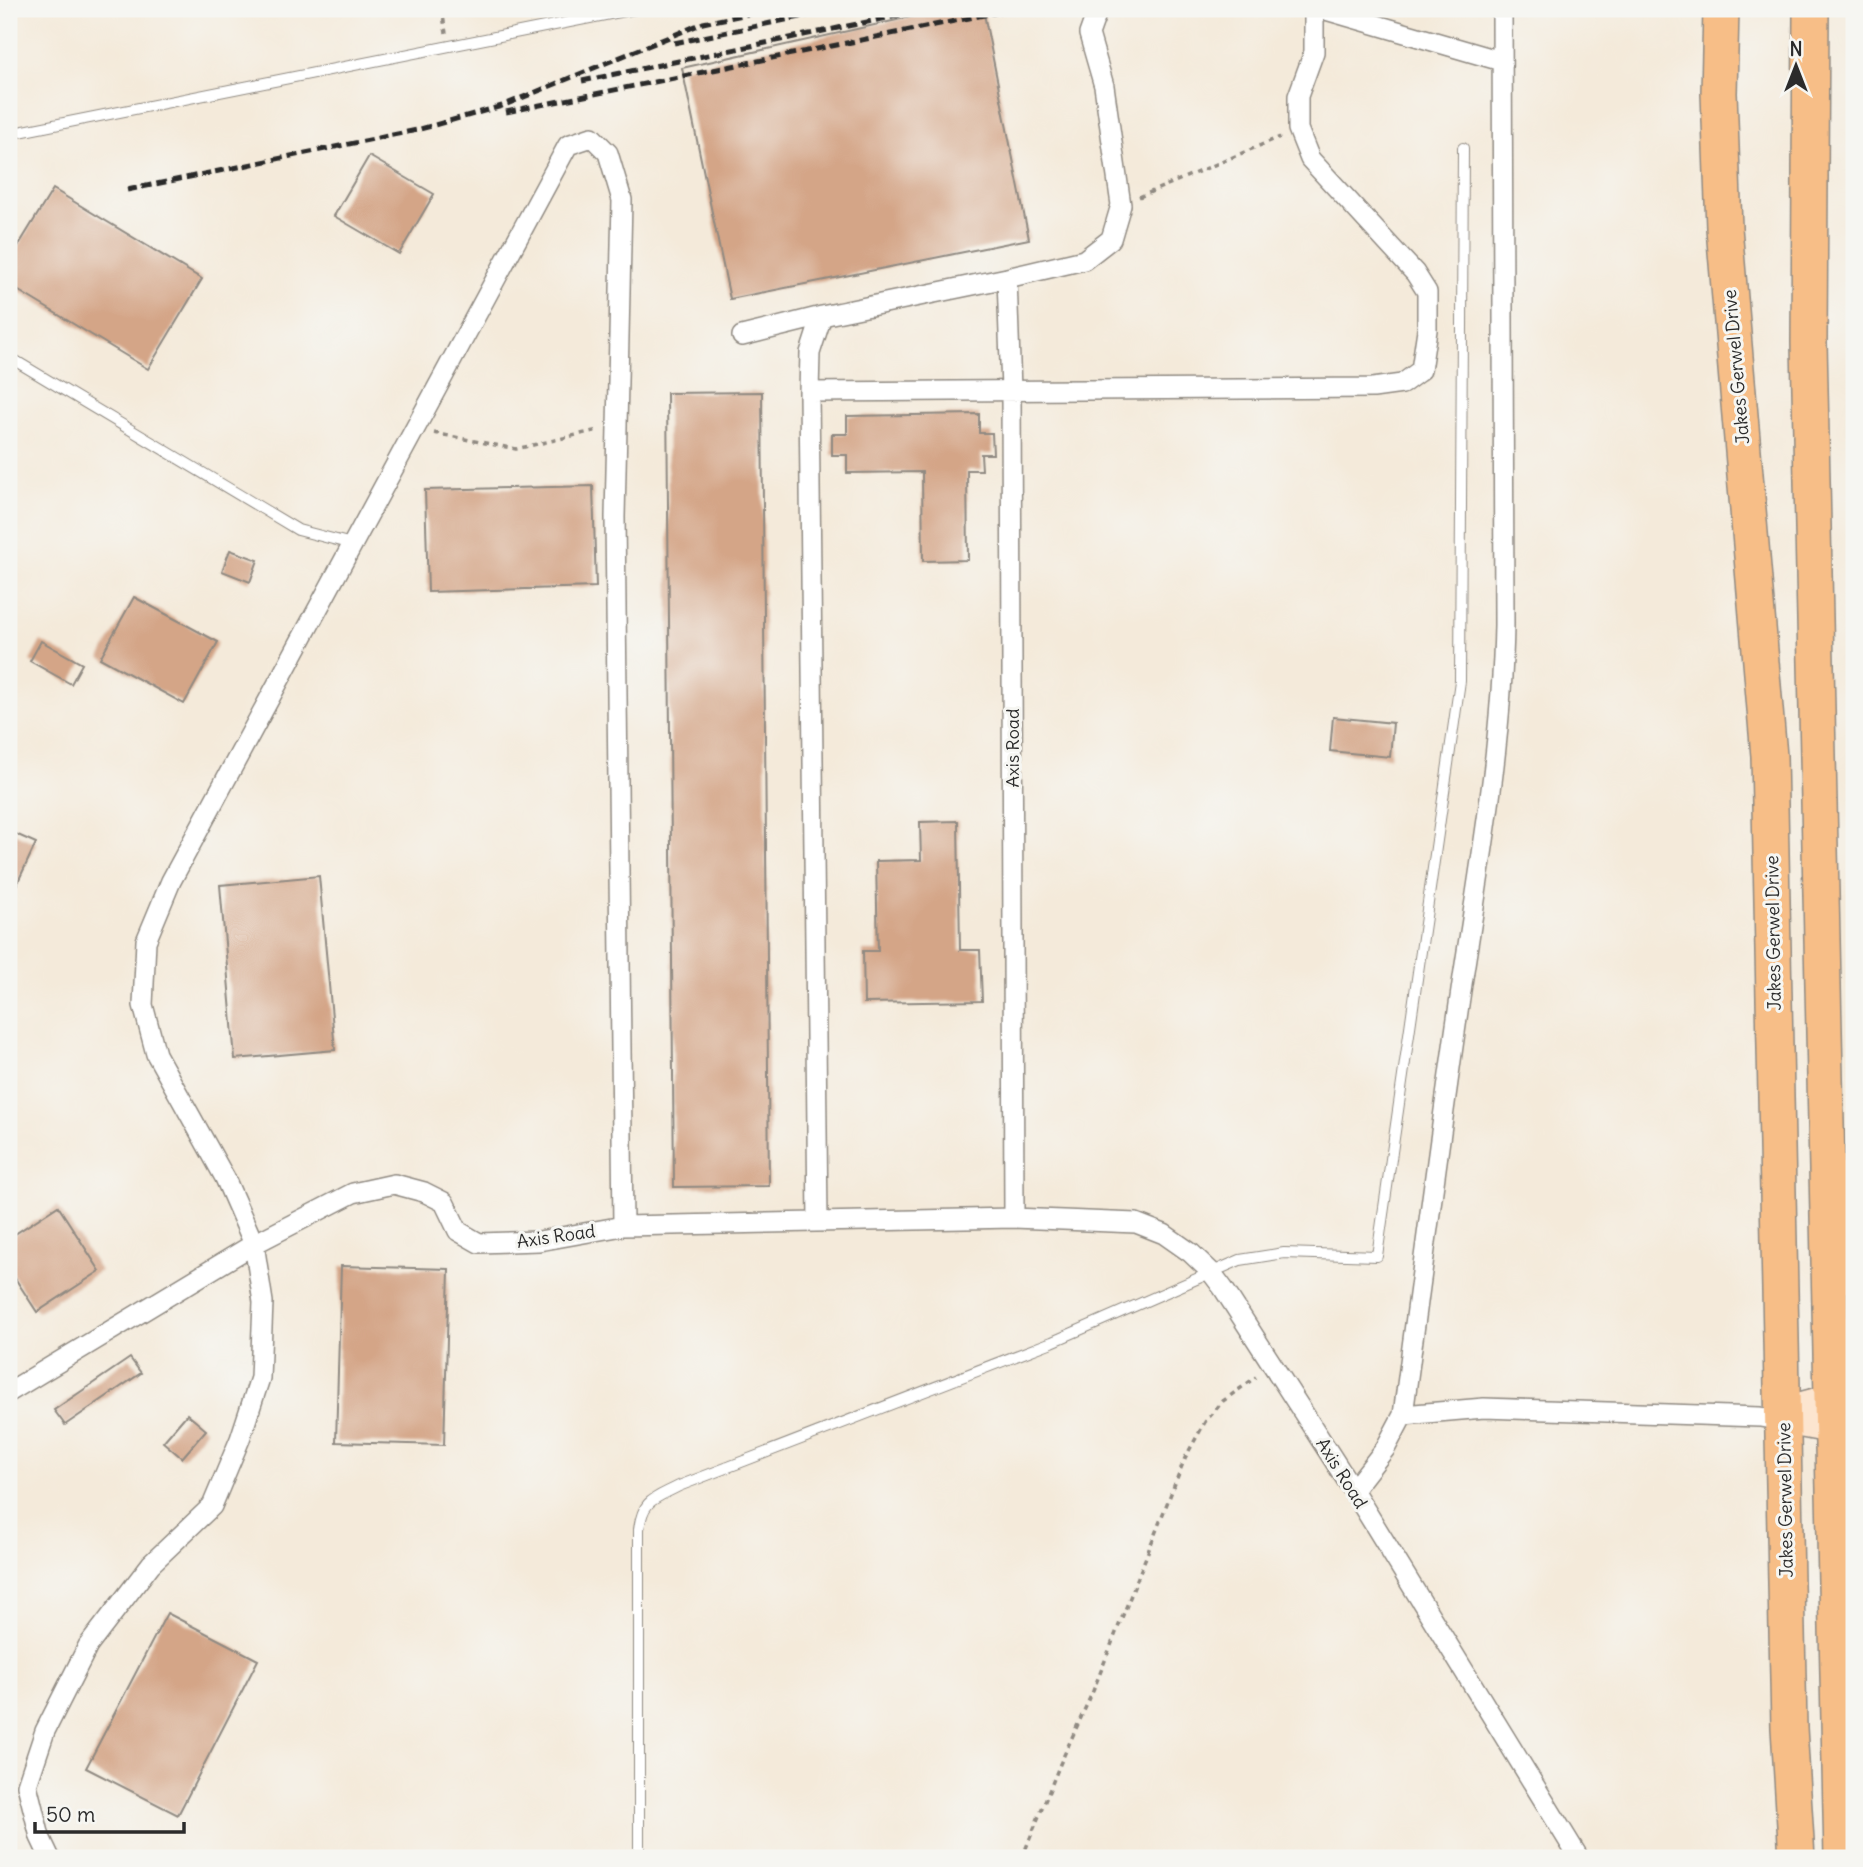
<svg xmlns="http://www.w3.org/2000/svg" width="1863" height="1867" font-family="Delius,sans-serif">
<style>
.building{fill:#d4a587}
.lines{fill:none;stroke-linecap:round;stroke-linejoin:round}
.lane-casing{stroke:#908a82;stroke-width:12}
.street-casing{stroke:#908a82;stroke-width:22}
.secondary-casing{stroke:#908a82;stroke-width:29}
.highway-casing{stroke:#908a82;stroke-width:38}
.path{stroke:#908a82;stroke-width:3.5;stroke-dasharray:5 5;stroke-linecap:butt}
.lane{stroke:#fff;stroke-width:10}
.street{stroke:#fff;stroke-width:19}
.secondary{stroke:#fce5cf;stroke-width:26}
.highway{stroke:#f7be87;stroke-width:35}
.rail{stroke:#2b2b2b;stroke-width:5;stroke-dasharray:10 5;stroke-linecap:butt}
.labels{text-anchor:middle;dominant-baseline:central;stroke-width:6;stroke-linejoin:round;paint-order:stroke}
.street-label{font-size:18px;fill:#2b2b2b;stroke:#f6f6f2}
</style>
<rect width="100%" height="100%" fill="#f6f6f2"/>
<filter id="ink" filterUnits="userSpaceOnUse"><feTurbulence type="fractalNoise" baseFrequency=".0143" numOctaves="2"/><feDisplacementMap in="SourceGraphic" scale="14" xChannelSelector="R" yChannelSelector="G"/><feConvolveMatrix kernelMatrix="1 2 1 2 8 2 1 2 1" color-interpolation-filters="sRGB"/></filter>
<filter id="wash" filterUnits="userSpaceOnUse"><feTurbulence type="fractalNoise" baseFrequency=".00686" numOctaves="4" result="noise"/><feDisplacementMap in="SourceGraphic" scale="28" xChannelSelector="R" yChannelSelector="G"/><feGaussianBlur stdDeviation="1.57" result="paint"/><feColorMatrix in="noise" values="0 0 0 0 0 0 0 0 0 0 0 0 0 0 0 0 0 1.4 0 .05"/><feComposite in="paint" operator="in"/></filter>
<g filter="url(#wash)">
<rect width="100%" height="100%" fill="#f4eada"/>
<g id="blocks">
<path class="building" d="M946,9H983L1029,239L730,299L682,68Z
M369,156L434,194L399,254L334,216Z
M53,189L202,279L148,369L9,285V261Z
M762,392L769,1186L674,1187L667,393Z
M979,414V433H992L993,454H981L982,470H967L968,560L923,561L922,472L847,473V455H832V434H847V416Z
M593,486L596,587L428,592L425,490Z
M230,550L258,560L250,582L222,571Z
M134,597L218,642L184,704L100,658Z
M41,641L82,664L71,684L30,661Z
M1333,717L1393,723L1390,757L1330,751Z
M958,821L960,950H980L982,1001L864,1003L863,951H878L876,861L921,860L920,822Z
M9,831L36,843L9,901Z
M319,876L335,1050L235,1059L220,885Z
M58,1206L100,1271L37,1312L9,1269V1238Z
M341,1266L449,1269L444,1445L336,1442Z
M130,1358L141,1373L65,1425L54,1410Z
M187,1414L206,1430L182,1458L163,1442Z
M167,1613L258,1660L178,1815L86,1768Z"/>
</g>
</g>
<g filter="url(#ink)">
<use href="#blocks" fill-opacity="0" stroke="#908a82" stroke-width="2"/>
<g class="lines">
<defs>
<path id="lane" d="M9,134L635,9
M9,357L298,530L352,544
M639,1858V1529C643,1499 654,1499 679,1486L1052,1342L1240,1260L1284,1253L1377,1256L1460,681L1463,148"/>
<path id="street" d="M1322,9L1501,61
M1007,278L1011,390L1014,1218
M742,336L822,316L1007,278L1084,260L1111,239L1121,205L1104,86L1089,34L1098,9
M809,392L1373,388L1402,384L1421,370L1427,330V292L1415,273L1310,159L1298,129V96L1314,52V9
M818,1222L809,392L810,353L822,316
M9,1392L254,1244L353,1193L394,1184L424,1192L444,1202L458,1231L479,1243L539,1241L623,1226L1014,1218L1136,1223L1164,1234L1191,1253L1211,1272L1223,1288L1353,1490L1579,1858
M1403,1415L1484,1408L1760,1417L1783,1421
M1353,1490L1385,1449L1403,1415C1422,1271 1441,1127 1462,984C1480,865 1502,746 1504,625L1502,9
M50,1858L40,1837L27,1785L45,1731L88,1646L151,1564L212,1506L240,1439L260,1378L263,1302L254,1244L225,1178L156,1054L143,1005L146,941L171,881L568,145L592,137L608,153L622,200L615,517L623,1226"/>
<path id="secondary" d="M1783,1410L1854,1391
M1783,1421L1832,1430L1854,1426"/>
<path id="highway" d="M1721,9L1719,93L1724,228L1769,756L1789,1728L1797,1858
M1811,9L1809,343L1842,1858"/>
</defs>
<use href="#lane" class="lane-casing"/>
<use href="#street" class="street-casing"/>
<use href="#secondary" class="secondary-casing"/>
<use href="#highway" class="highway-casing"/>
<path class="path" d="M444,9L443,16L446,33
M1139,197L1280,137
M434,433L516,449L598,430
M1022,1858L1060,1764L1093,1691L1185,1458L1205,1422L1223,1401L1256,1377"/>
<use href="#lane" class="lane"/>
<use href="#street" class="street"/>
<use href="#secondary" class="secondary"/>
<use href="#highway" class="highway"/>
<path class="rail" d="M674,43L839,9
M582,81L930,9
M506,112L1014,9
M127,190L417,130L502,106L703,23L773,9"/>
</g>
</g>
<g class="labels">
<g class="street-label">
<text transform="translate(1736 367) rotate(-95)">Jakes Gerwel Drive</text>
<text transform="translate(1012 748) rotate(-90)">Axis Road</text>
<text transform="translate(1773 933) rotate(-91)">Jakes Gerwel Drive</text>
<text transform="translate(556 1236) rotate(-8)">Axis Road</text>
<text transform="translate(1342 1473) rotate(58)">Axis Road</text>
<text transform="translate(1785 1500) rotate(-91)">Jakes Gerwel Drive</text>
</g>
</g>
<rect width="1863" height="1867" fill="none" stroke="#f6f6f2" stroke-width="35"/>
<g transform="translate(1796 66)" stroke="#f6f6f2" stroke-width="5" paint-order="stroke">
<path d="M0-5L12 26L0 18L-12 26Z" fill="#2b2b2b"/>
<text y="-10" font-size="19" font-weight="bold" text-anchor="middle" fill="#2b2b2b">N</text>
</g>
<path d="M35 1822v10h149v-10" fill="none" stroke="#2b2b2b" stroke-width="3.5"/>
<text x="46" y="1822" font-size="21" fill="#2b2b2b" stroke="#f6f6f2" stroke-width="5" paint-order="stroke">50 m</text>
</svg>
